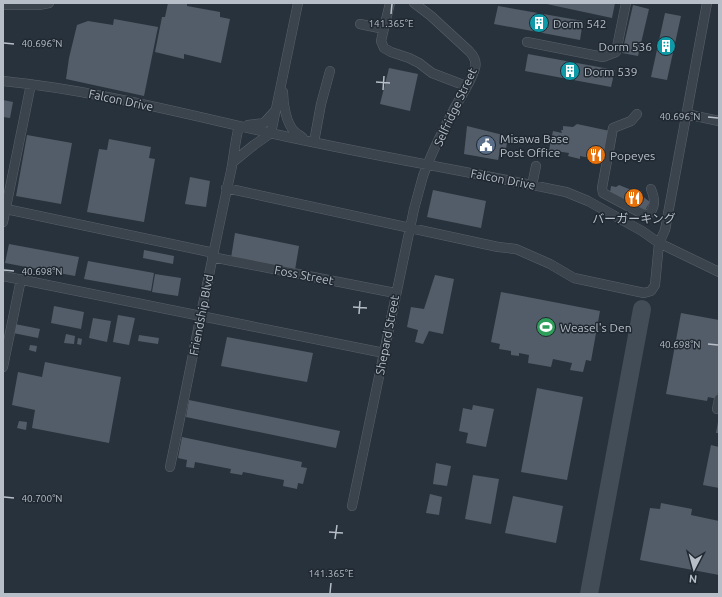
<svg xmlns="http://www.w3.org/2000/svg" width="722" height="597" font-family="Ubuntu,'Noto Sans JP',sans-serif">
<style>
.lines{fill:none;stroke-linecap:round;stroke-linejoin:round}
.taxiway{stroke:#424d58;stroke-width:18}
.building{fill:#535d69}
.minor-casing{stroke:#59616a;stroke-width:10}
.minor{stroke:#3b434c;stroke-width:9}
.ticks{fill:none;stroke:#b7bec7;stroke-width:1.5}
.labels{text-anchor:middle;dominant-baseline:central;stroke-width:3;stroke-linejoin:round;paint-order:stroke}
.poi-label{font-size:12px;fill:#b7bec7;stroke:#202831;text-anchor:start}
.street-label{font-size:12px;fill:#b7bec7;stroke:#202831}
.ticks-label{font-size:10px;text-anchor:middle;fill:#b7bec7;stroke:#202831;stroke-width:3;stroke-linejoin:round;paint-order:stroke}
</style>
<rect width="100%" height="100%" fill="#27323c"/>
<g class="lines">
<path class="taxiway" d="M589,594L642,309"/>
</g>
<path class="building" d="M168,3H187V6L220,12V17L230,19L221,63L184,54V59L155,52L162,17H165Z
M542,3H615L612,18Z
M633,5L649,9L638,56L622,53Z
M498,6L583,21L580,40L494,24Z
M665,13L681,16L667,80L651,77Z
M114,19L158,27L144,96L66,79L69,58L77,25L88,21L113,25Z
M528,54L615,70L611,87L525,71Z
M389,68L418,74L410,111L380,104Z
M3,100L13,102L10,118L3,117Z
M577,124L610,131L605,161L580,156V159L568,156L569,153L549,150L553,131L562,133L561,130H563V126L573,127Z
M467,126L503,135L502,142H507L506,149L501,147L498,160L464,154Z
M27,135L72,143L61,204L16,196Z
M109,139L151,147L149,158L155,159L144,222L87,212L99,149L107,150Z
M190,177L210,181L206,207L185,204Z
M619,185L634,191L641,192V195L650,202L644,212L610,193L611,186L616,187Z
M433,190L486,201L481,228L427,217Z
M235,233L299,246L295,270L231,258Z
M9,244L79,257L75,276L5,263Z
M144,250L174,256L173,264L143,258Z
M88,261L154,273L151,291L84,279Z
M155,274L181,278L178,296L152,292Z
M435,275L454,279L443,334L429,331L423,344L415,342L418,330L407,327L411,307L424,309Z
M501,292L600,311L591,361L586,360L583,372L570,370L572,363L553,359L551,367L528,363L529,355L519,353V356L511,355V351L499,349L500,344L491,342Z
M54,306L84,312L81,329L51,323Z
M681,313L719,320V386L717,399L708,397L707,401L666,394Z
M118,315L135,318L129,345L113,342Z
M93,318L111,321L107,342L89,338Z
M10,323L40,329L38,338L8,332Z
M66,334L75,336L74,344L64,343Z
M139,335L159,338L158,344L138,341Z
M227,337L313,353L307,382L221,366Z
M78,338L82,339L81,345L77,344Z
M30,345L37,346L36,352L29,350Z
M45,362L121,377L109,443L32,428L35,410L12,405L18,372L42,377Z
M537,388L583,397L567,480L521,472Z
M189,400L340,431L336,448L186,417Z
M473,405L494,409L486,447L466,443L468,433L459,431L463,408L472,410Z
M19,421L27,422L26,430L17,428Z
M718,422H719V433H716Z
M182,437L302,462L301,467L307,468L303,484L298,483L297,489L283,486L284,480L243,472L242,475L230,473L231,469L195,462L194,468L186,467L187,460L178,458Z
M711,445L719,447V488L703,485Z
M436,463L451,466L447,486L433,484Z
M473,475L499,479L491,524L465,519Z
M430,494L442,497L439,515L426,513Z
M513,496L563,506L556,543L505,533Z
M661,503L692,509L691,515L719,521V575L640,560L650,508L660,509Z"/>
<g class="lines">
<defs>
<path id="minor" d="M390,3L381,41L384,48L391,52L409,58L419,63L432,73L466,86
M3,5H39L49,3
M360,24L384,29
M527,42L603,57L616,52L626,3
M3,81C93,90 181,113 270,133C368,155 467,171 566,192L588,201L642,231L659,243L719,272
M283,92C283,103 286,124 295,132C297,134 301,136 303,138
M637,114L631,121L613,128L602,188L603,193L641,213L648,215C656,207 655,199 651,189
M686,114L719,121
M248,125L264,123L275,111
M271,133L298,3
M314,142L321,104L330,71
M233,162L254,145L271,133
M532,185L536,166
M226,188L498,247L516,249L550,264L574,278L644,293L651,291L655,285L659,243L665,230L707,3
M6,209L214,253
M3,222L31,84
M212,257L395,293
M3,276L384,353
M3,367L21,279
M717,409L719,399
M170,467C191,368 209,269 231,171C234,156 235,141 239,126
M352,506L414,209C417,198 420,187 423,176C431,154 442,132 453,111C459,99 472,81 475,68C477,61 474,56 469,51L431,16L414,3"/>
</defs>
<use href="#minor" class="minor-casing"/>
<use href="#minor" class="minor"/>
</g>
<path class="ticks" d="M391,14L392,4M4,43L14,44M376,82L390,83M383,90L384,76M708,117L718,118M4,270L14,271M353,307L367,308M359,314L360,301M708,344L718,345M4,497L14,498M329,532L343,533M335,539L337,525M330,593L331,583"/>
<defs>
<symbol id="building-disc" viewBox="-11 -11 22 22"><circle r="9.5" fill="#0f9aa8" stroke="#202831"/><path d="M-4-6H4V6H1V3H-1V6H-4ZM-2.5-4.3h1.7v1.8h-1.7ZM.8-4.3h1.7v1.8H.8ZM-2.5-1h1.7V.8h-1.7ZM.8-1h1.7V.8H.8Z" fill="#fff"/></symbol>
<symbol id="civic-disc" viewBox="-11 -11 22 22"><circle r="9.5" fill="#5c6f8a" stroke="#202831"/><path d="M-.6-6.5H3V-4.5H.6V-3L4-1V1h2V6H-6V1h2V-1L-.6-3ZM-1.2 2.5V6h2.4V2.5Z" fill="#fff"/></symbol>
<symbol id="restaurant-disc" viewBox="-11 -11 22 22"><circle r="9.5" fill="#e8710a" stroke="#202831"/><path d="M-5-6h1v4h1v-4h1v4h1v-4h1v5L-1.5 .5V6h-2V.5L-5-1ZM5-6V6H3V1.5H1.5Q1.5-4 5-6Z" fill="#fff"/></symbol>
<symbol id="stadium-disc" viewBox="-11 -11 22 22"><circle r="9.5" fill="#2e9e5b" stroke="#202831"/><path d="M0-5a6.5 5 0 1 0 0 10a6.5 5 0 1 0 0-10ZM-3.5-1.8h7v3.6h-7Z" fill="#fff"/></symbol>
</defs>
<g fill-rule="evenodd">
<use href="#building-disc" x="528" y="12" width="22" height="22"/>
<use href="#building-disc" x="655" y="35" width="22" height="22"/>
<use href="#building-disc" x="559" y="60" width="22" height="22"/>
<use href="#civic-disc" x="475" y="134" width="22" height="22"/>
<use href="#restaurant-disc" x="585" y="144" width="22" height="22"/>
<use href="#restaurant-disc" x="623" y="187" width="22" height="22"/>
<use href="#stadium-disc" x="535" y="316" width="22" height="22"/>
</g>
<g class="labels">
<g class="poi-label">
<text x="553" y="23">Dorm 542</text>
<text x="652" y="46" text-anchor="end">Dorm 536</text>
<text x="584" y="71">Dorm 539</text>
<text x="500" y="138">Misawa Base<tspan x="500" dy="14">Post Office</tspan></text>
<text x="610" y="155">Popeyes</text>
<text x="634" y="218" text-anchor="middle">バーガーキング</text>
<text x="560" y="327">Weasel's Den</text>
</g>
<g class="street-label">
<text transform="translate(121 100) rotate(12)">Falcon Drive</text>
<text transform="translate(455 107) rotate(-65)">Selfridge Street</text>
<text transform="translate(503 179) rotate(11)">Falcon Drive</text>
<text transform="translate(304 275) rotate(11)">Foss Street</text>
<text transform="translate(201 315) rotate(-79)">Friendship Blvd</text>
<text transform="translate(387 335) rotate(-79)">Shepard Street</text>
</g>
</g>
<g class="ticks-label">
<text x="391" y="27">141.365°E</text>
<text x="42" y="47">40.696°N</text>
<text x="680" y="120">40.696°N</text>
<text x="42" y="275">40.698°N</text>
<text x="680" y="348">40.698°N</text>
<text x="42" y="502">40.700°N</text>
<text x="331" y="577">141.365°E</text>
</g>
<rect width="722" height="597" fill="none" stroke="#b7bec7" stroke-width="8"/>
<g transform="translate(694 569) rotate(186)" stroke="#202831" stroke-width="3" paint-order="stroke">
<path d="M0-3L7 15L0 10L-7 15Z" fill="#b7bec7"/>
<text y="-6" font-size="11" font-weight="bold" text-anchor="middle" fill="#b7bec7">N</text>
</g>
</svg>
